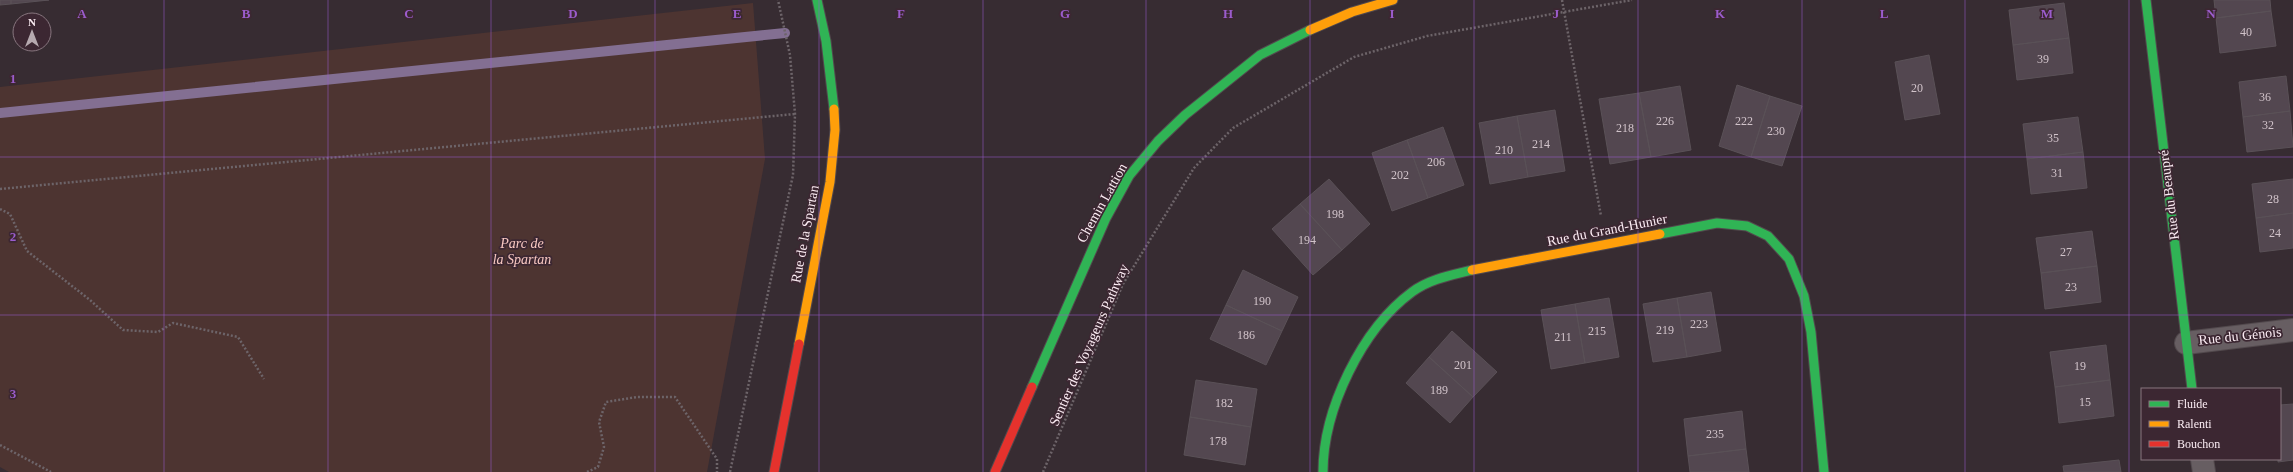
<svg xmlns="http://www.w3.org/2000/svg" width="2293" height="472" font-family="'Times New Roman',serif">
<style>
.green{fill:#4d3431}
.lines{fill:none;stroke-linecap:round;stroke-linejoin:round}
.stream{stroke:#836f92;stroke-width:10}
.building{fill:#534750;stroke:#5a5157}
.street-casing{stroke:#52494d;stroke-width:24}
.fast-casing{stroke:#52494d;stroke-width:11}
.slow-casing{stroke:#52494d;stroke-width:11}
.jam-casing{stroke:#52494d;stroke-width:11}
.path{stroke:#6d6469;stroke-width:2.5;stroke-dasharray:2 2;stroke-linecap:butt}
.street{stroke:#675e62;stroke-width:22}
.fast{stroke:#30b455;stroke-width:9}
.slow{stroke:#ff9f0a;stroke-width:9}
.jam{stroke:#e5322d;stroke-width:9}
.grid{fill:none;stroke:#9b5ccc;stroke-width:1;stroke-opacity:0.55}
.labels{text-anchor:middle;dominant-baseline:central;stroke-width:3.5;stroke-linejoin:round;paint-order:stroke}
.number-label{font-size:12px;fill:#d1c3ca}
.street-label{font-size:14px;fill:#fbecf3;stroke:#3c2732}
.park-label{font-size:14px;font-style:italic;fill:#f7c7c1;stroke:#3c2732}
.grid-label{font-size:13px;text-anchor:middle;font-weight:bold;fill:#9b5ccc;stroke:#3c2732;stroke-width:3.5;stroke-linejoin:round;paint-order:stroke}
</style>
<rect width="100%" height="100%" fill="#372c32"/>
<path class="green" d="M753,3L765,159L707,472H9L0,467V87Z"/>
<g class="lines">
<path class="stream" d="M0,113L785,33"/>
</g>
<path class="building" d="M0,0H11V4L0,5Z
M11,0H49L11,4Z
M2214,0H2270L2271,11L2216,18Z
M2064,3L2069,38L2013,45L2009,10Z
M2271,11L2276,46L2220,53L2216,18Z
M2069,38L2073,73L2017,80L2013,45Z
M1929,55L1940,114L1905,120L1895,62Z
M2286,76L2290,111L2243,117L2239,82Z
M1737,85L1770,96L1751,157L1719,146Z
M1680,86L1691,150L1651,157L1639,93Z
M1639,93L1651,157L1610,164L1599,99Z
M1770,96L1802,106L1782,166L1751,157Z
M1555,110L1565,171L1528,177L1517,116Z
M2290,111L2293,147L2247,152L2243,117Z
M1517,116L1528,177L1490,184L1479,123Z
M2078,117L2083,152L2027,159L2023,124Z
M1443,127L1464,185L1428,198L1407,140Z
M1407,140L1428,198L1392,211L1372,153Z
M2083,152L2087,188L2031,194L2027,159Z
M1329,179L1370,224L1342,250L1300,204Z
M2293,179V213L2256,218L2252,184Z
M1300,204L1342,250L1313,275L1272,229Z
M2293,213V248L2260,252L2256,218Z
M2092,231L2097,266L2041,273L2036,238Z
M2097,266L2101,302L2045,309L2041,273Z
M1243,270L1298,297L1282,331L1226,305Z
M1711,292L1721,351L1687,357L1677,298Z
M1609,298L1619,357L1585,363L1575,304Z
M1677,298L1687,357L1653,362L1643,304Z
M1575,304L1585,363L1551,369L1541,310Z
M1226,305L1282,331L1266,365L1210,339Z
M1452,331L1497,372L1473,397L1429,357Z
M2106,345L2110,380L2055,387L2050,352Z
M1429,357L1473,397L1450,423L1406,383Z
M1196,380L1257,389L1251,427L1190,417Z
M2110,380L2114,416L2059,423L2055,387Z
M2293,404V460L2278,462L2280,405Z
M1742,411L1746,449L1688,456L1684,419Z
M1190,417L1251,427L1245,465L1184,455Z
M1746,449L1749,472H1690L1688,456Z
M2119,460L2121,472H2064L2063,466Z"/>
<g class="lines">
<defs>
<path id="street" d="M2186,343L2293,330
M2202,459L2204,472"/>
<path id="fast" d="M817,0L826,41L834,109
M2146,0L2192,389
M1660,234L1717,223L1747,226L1768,236L1789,259L1804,296L1811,332L1824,472
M1032,387L1106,218L1129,176L1158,141L1185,115L1260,55L1310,30
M1323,472C1323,409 1362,329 1412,292C1429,279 1452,275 1472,270"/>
<path id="slow" d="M1310,30L1352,12L1393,0
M1472,270L1660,234
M799,344L830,182L835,130L834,109"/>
<path id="jam" d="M774,472L799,344
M995,472L1032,387"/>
</defs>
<use href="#street" class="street-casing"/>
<use href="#fast" class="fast-casing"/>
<use href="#slow" class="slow-casing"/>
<use href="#jam" class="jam-casing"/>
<path class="path" d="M1562,0L1601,216
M0,189L795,114
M0,209L10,214L27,251L90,300L123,330L158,332L173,323L238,337L264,379
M0,445L51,472
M587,472L598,467L604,447L599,422L606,402L637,397H675L717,459V472
M730,472L793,175L795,114L790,55L778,0
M1043,472L1123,284L1194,168L1233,128L1354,57L1427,36L1632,0"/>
<use href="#street" class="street"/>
<use href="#fast" class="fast"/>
<use href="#slow" class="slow"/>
<use href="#jam" class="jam"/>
</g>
<path class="grid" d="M164,0V472M328,0V472M491,0V472M655,0V472M819,0V472M983,0V472M1146,0V472M1310,0V472M1474,0V472M1638,0V472M1802,0V472M1965,0V472M2129,0V472M0,157H2293M0,315H2293"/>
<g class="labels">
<g class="number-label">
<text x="2246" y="32">40</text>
<text x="2043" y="59">39</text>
<text x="1917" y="88">20</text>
<text x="2265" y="97">36</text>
<text x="1665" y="121">226</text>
<text x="1744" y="121">222</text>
<text x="2268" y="125">32</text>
<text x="1625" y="128">218</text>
<text x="1776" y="131">230</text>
<text x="2053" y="138">35</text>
<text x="1541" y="144">214</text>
<text x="1504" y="150">210</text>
<text x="1436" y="162">206</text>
<text x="2057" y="173">31</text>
<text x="1400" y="175">202</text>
<text x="2273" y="199">28</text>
<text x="1335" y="214">198</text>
<text x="2275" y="233">24</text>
<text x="1307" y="240">194</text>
<text x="2066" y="252">27</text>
<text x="2071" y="287">23</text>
<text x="1262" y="301">190</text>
<text x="1699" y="324">223</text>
<text x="1665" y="330">219</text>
<text x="1597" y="331">215</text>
<text x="1246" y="335">186</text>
<text x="1563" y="337">211</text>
<text x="1463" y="365">201</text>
<text x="2080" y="366">19</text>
<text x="1439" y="390">189</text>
<text x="2085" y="402">15</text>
<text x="1224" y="403">182</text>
<text x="1715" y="434">235</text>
<text x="1218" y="441">178</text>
</g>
<g class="street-label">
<text transform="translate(2169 195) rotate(-97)">Rue du Beaupré</text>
<text transform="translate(1102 203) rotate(-61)">Chemin Lattion</text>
<text transform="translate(1607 230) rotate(-11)">Rue du Grand-Hunier</text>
<text transform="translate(805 234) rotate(-79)">Rue de la Spartan</text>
<text transform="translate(2240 336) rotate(-6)">Rue du Génois</text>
<text transform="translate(1089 345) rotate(-66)">Sentier des Voyageurs Pathway</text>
</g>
<g class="park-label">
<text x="522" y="243">Parc de<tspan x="522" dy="16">la Spartan</tspan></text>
</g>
</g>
<g class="grid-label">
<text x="82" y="18">A</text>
<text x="246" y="18">B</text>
<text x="409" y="18">C</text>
<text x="573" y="18">D</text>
<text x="737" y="18">E</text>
<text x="901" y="18">F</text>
<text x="1065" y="18">G</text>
<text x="1228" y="18">H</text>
<text x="1392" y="18">I</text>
<text x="1556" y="18">J</text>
<text x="1720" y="18">K</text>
<text x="1884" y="18">L</text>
<text x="2047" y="18">M</text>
<text x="2211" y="18">N</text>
<text x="13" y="83">1</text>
<text x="13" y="241">2</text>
<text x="13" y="398">3</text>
</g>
<rect x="2141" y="388" width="140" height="72" fill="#3c2732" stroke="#88767f"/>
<rect x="2149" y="401" width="20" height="6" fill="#30b455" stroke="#88767f"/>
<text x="2177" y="408" font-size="12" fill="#fbecf3">Fluide</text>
<rect x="2149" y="421" width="20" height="6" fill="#ff9f0a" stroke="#88767f"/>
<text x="2177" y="428" font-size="12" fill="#fbecf3">Ralenti</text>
<rect x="2149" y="441" width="20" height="6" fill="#e5322d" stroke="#88767f"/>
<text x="2177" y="448" font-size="12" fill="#fbecf3">Bouchon</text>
<g transform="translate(32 32)"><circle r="19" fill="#3c2732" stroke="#88767f"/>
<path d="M0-3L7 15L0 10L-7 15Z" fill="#b6a9af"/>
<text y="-6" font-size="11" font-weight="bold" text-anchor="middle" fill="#fbecf3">N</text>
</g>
</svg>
